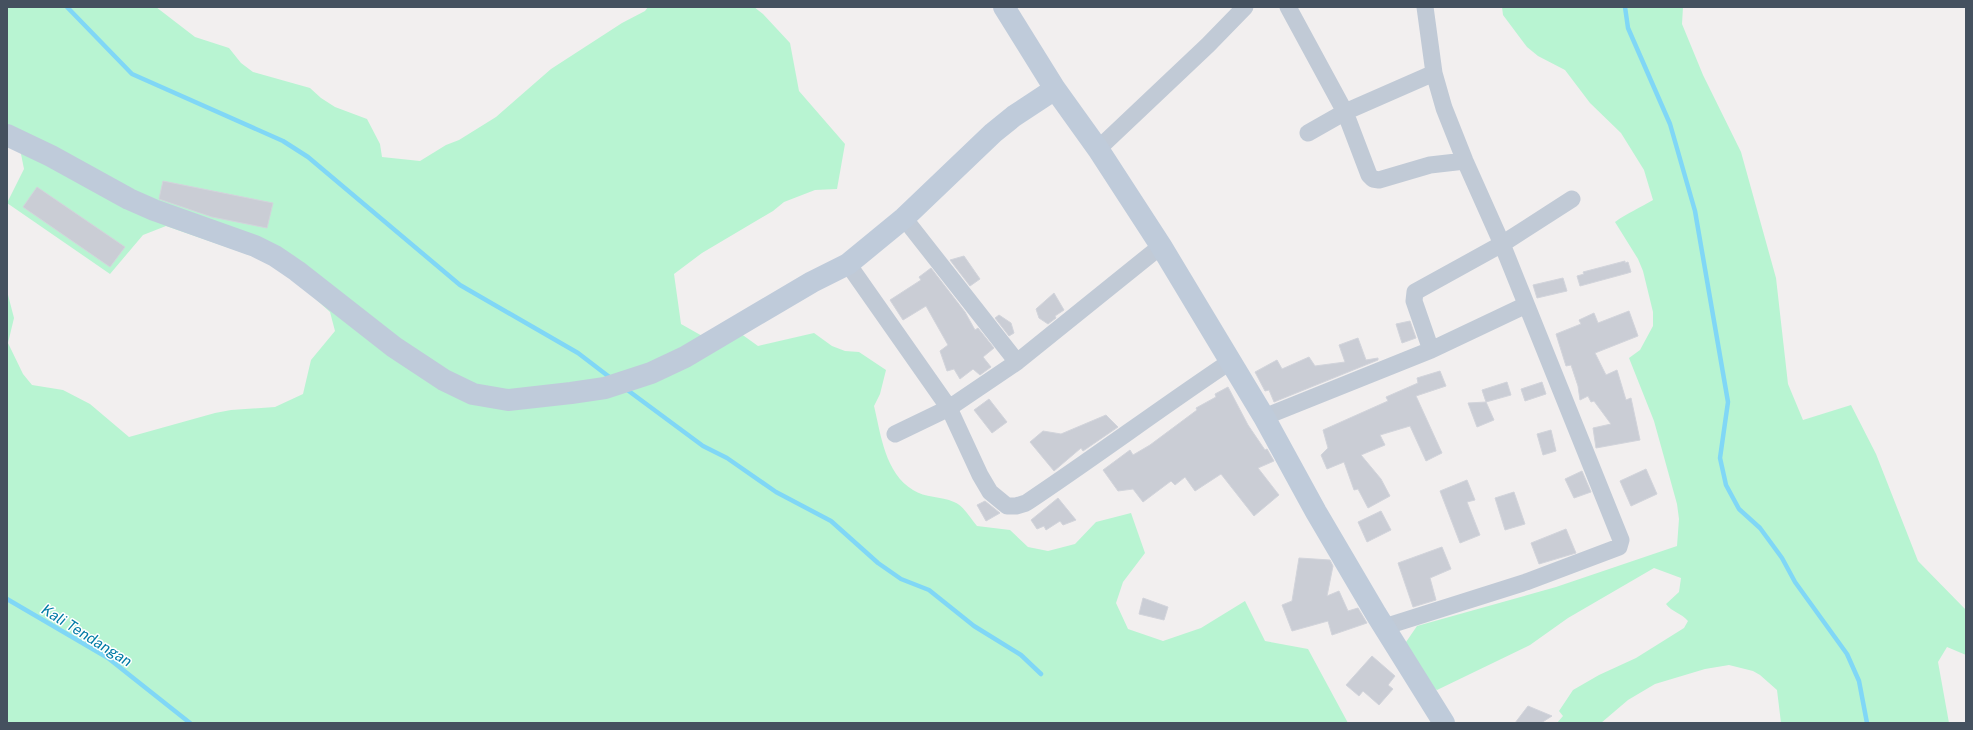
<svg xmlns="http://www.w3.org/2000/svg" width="1973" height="730" font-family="'Public Sans',sans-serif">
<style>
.green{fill:#b8f4d2}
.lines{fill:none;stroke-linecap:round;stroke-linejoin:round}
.stream{stroke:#80d7f6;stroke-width:4.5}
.building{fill:#cacdd5;stroke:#d2d4db}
.street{stroke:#c1cad6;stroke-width:17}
.secondary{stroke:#bfcbda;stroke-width:22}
.labels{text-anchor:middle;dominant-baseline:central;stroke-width:3;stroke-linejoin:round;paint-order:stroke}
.water-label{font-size:15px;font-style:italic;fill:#027ba6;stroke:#fff}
</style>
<rect width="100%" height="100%" fill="#f2efef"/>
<path class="green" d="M7,7H156L195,37L229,48L241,63L253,72L310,88L321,98L335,107L367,119L380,144L382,157L420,161L446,145L459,140L496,117L551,69L622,23L645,11L648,7H754L763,14L790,43L799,91L845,144L837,189L815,190L784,202L773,211L702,253L674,274L681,324L704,337L726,323L758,346L814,333L832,346L845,351L859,352L886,370L880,394L874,406C881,435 885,473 913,490C925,498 941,496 954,502C963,505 971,519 977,526L1010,530L1028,547L1048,551L1075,544L1096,522L1131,513L1145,553L1123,582L1116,603L1128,629L1163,641L1201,628L1245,601L1265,641L1308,649L1348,723H7V291L14,318L8,343L23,374L32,385L63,390L90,404L129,437L215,413L231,410L275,407L303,394L311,360L335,331L330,312L278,265L166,226L143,235L110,274L7,203L24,169L20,149L7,143Z
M1502,7H1683L1682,24L1703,75L1741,152L1776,278L1788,384L1803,420L1851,405L1876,454L1918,561L1966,610V655L1947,647L1938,662L1949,723H1781L1777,690L1760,675L1753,671L1729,665L1705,669L1655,684L1628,700L1601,723H1557L1563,716L1559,711L1573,690L1599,675L1636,658L1684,628L1688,621C1681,613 1672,612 1666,604L1679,592L1681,578L1654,568L1568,618L1530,645L1437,690L1421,679L1404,645L1417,626L1556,587L1677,546L1679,519L1677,504L1654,421L1629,358L1640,350L1653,326V312L1643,271L1638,259L1615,222C1627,213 1640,208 1653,200L1644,170L1621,133L1590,103L1565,70L1538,56L1527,47L1503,15Z"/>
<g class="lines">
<path class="stream" d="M67,7L132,74L283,141L308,157L460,285L578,353L612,379
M1625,7L1628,28L1670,124L1695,211L1728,402L1720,458L1726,485L1739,509L1760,528L1782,558L1795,582L1847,654L1859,681L1867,723
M626,389L703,446L727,458L776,492L831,521L878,563L901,579L929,590L974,626L1021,655L1041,674
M7,599L108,658L190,723"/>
</g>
<path class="building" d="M163,181L273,203L267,228L212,217L159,199Z
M37,187L125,247L110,267L23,207Z
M964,256L980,279L970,286L950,260Z
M1625,261V263L1628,262L1631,272L1628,273L1580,286L1577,276L1584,274L1583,272Z
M931,268L965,312L975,330L978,328L994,348L983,357L991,367L980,375L973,369L960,379L954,369L947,371L940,351L948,345L926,306L903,320L890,300L921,280L919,277Z
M1563,278L1567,291L1537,298L1533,285Z
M1054,293L1064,310L1055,316L1056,318L1048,324L1039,318L1036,309Z
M1629,311L1638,336L1595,353L1606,375L1617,370L1626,400L1631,398L1640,440L1596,448L1593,428L1611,424L1594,401L1591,402L1588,396L1580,400L1578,386L1571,365L1566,366L1556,334L1581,324L1579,320L1594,313L1598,323Z
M999,315L1011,323L1014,333L1009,336L995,318Z
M1410,321L1416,338L1402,343L1396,324Z
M1358,338L1366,360L1378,358V360L1274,402L1269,390L1265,391L1255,372L1277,360L1282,369L1309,357L1315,366L1345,362L1339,345Z
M1440,371L1446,386L1416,396L1442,453L1426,461L1410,426L1380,435L1385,445L1361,455L1381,479L1390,496L1368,508L1358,489L1354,490L1344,462L1327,469L1321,455L1328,448L1323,430L1388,401L1386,397L1418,383L1417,378Z
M1507,382L1511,395L1486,402L1482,390Z
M1542,382L1546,394L1525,401L1521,389Z
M1228,387L1248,425L1265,450L1267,449L1274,461L1258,468L1279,495L1254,516L1221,474L1195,491L1185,477L1175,485L1171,481L1143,502L1133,489L1118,491L1103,470L1130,450L1133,455L1150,445L1197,410L1196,408L1216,397L1215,394Z
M989,399L1007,422L992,433L974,410Z
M1486,402L1494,420L1477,427L1468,403Z
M1106,415L1118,427L1083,451L1081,448L1054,471L1030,442L1043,431L1061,434Z
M1551,430L1556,451L1543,455L1537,434Z
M1646,469L1657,494L1631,506L1620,481Z
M1582,471L1591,492L1574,498L1565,479Z
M1467,480L1475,500L1467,502L1480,535L1460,543L1440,491Z
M1514,492L1525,524L1505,530L1495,498Z
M1058,498L1076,520L1063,525L1060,521L1046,530L1044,526L1037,529L1031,520Z
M985,501L1000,513L986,521L977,505Z
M1381,511L1391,530L1367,542L1358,522Z
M1566,529L1576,553L1539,564L1531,543Z
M1442,547L1451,569L1430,578L1436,600L1413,607L1398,563Z
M1299,558L1330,560L1333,566L1327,596L1339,591L1348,611L1358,608L1367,623L1332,635L1328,621L1292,631L1282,605L1292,601Z
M1143,598L1168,607L1164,620L1139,614Z
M1372,656L1395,676L1388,685L1393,689L1379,705L1363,691L1359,696L1346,685Z
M1528,706L1552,716L1541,723H1515Z"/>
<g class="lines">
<path class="street" d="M1288,7L1345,112L1369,175L1373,179L1379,180L1430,165L1465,161
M1308,133L1345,112L1434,73
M1098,149L1208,45L1245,7
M904,218L1017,362
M848,264L949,408L980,475L990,492L1007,506H1016L1026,503C1095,457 1162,407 1231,361
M1431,350L1414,301L1415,292L1502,244L1572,199
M1264,417L1431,350L1526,305
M895,434L949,408L1017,362L1161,246
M1384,627L1526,582L1619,547L1621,540L1502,244L1465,161L1444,108L1434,73L1425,7"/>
<path class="secondary" d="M1004,7L1055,89L1098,149L1161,246L1264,417L1316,512L1376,614L1444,723
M7,135L51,156L129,199L154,210L255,246L275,256L297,271L394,347L444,380L473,394L508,400L571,393L605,388L651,373L685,357L812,282L848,264L904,218L993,133L1014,116L1055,89"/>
</g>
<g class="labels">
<g class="water-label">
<text transform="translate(87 635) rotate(32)">Kali Tendangan</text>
</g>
</g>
<rect width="1973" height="730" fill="none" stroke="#45515f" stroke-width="16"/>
</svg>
